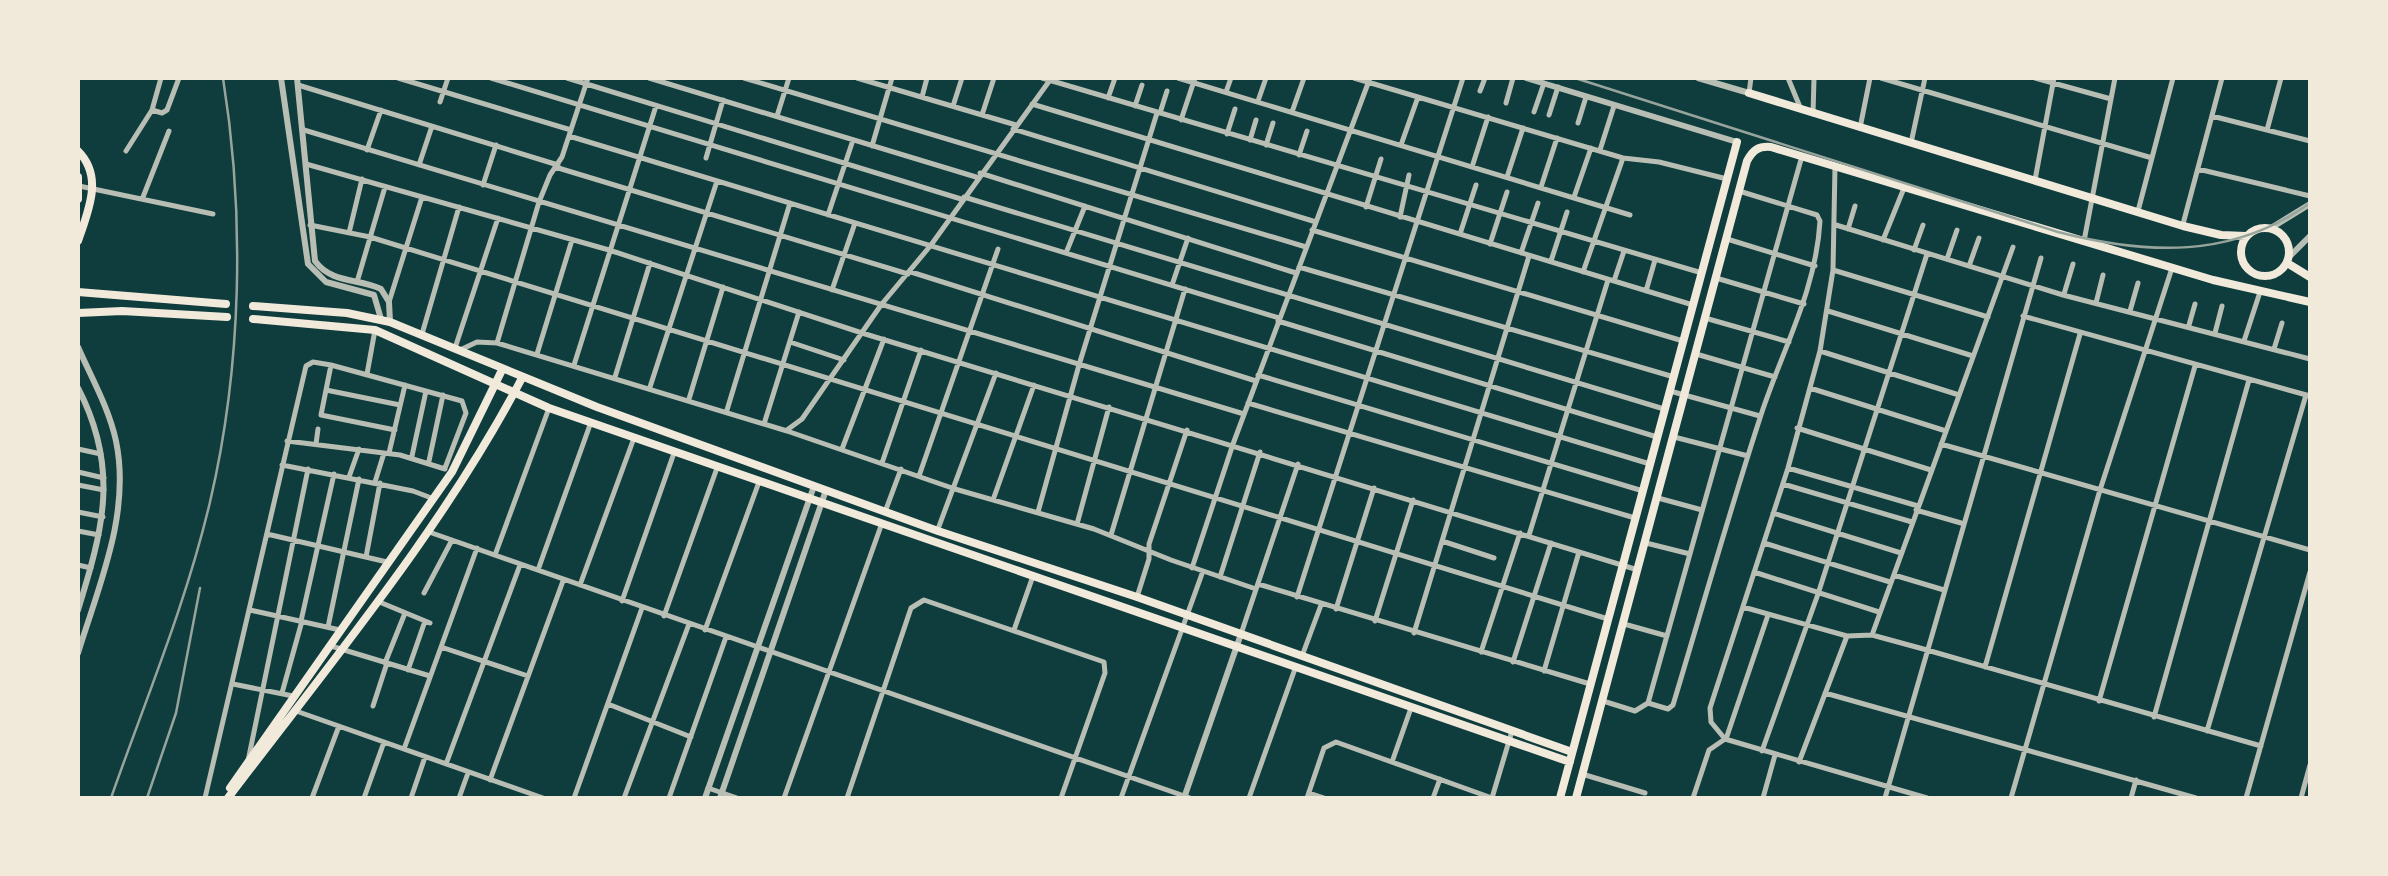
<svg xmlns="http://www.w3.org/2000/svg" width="2388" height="876" font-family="Helvetica,sans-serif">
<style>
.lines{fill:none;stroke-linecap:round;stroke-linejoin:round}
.minor{stroke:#b8beb3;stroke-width:5}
.tertiary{stroke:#b8beb3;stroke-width:6}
.secondary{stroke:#f1e9da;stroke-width:8}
.rail{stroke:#97a49c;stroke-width:2.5}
</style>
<rect width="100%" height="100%" fill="#0f3d3e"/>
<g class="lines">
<path class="minor" d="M398,78L571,130
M491,78L1279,318
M567,78L961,199
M649,78L976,177
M744,78L1306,247
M857,78L1016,125
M1042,78L1702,273
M1178,78L1630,215
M1354,78L1623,158L1659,162L1727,179
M1788,78L1800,107
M1881,78L2152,158
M2035,78L2111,99
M298,85L558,165
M1480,91L1485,78
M1226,92L1231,78
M1749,93L1751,78
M922,97L927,78
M1108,98L1115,78
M1258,101L1266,78
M440,102L448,78
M1506,103L1513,78
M1032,104L1693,305
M953,106L962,78
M1135,106L1142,85
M152,110L162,113L167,110L179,78
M1292,112L1304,78
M1534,112L1544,83
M1160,113L1167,91
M1813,114L1814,78
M982,115L994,78
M1549,115L1558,87
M777,116L789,78
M2212,116L2310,141
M1181,120L1195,78
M1578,123L1586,97
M1860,128L1870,78
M1013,129L1316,222
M304,130L1244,414
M2267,130L2281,78
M1227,134L1235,109
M569,136L1650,464
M1250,140L1256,120
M1911,143L1925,78
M1266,145L1273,123
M1401,145L1418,97
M872,146L892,78
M367,150L381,110
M1600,150L1614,106
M126,151L152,110L161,78
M1299,155L1307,131
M706,158L723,100
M306,164L609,250L862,333L1638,570
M419,165L432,126
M555,167L908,274
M1472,167L1488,117
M2198,169L2310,196
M980,173L1296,273
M1507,177L1523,128
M2035,180L2054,78
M483,185L496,145
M79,186L213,214
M1541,187L1557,138
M143,197L169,131
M964,197L1664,409
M1574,197L1591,148
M1366,207L1381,159
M2138,211L2173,78
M828,215L853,140
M1400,217L1409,175
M2183,224L2222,78
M310,225L370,237L1608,619
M1836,225L2063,295L2310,359
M1848,229L1855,206
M1312,230L1683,341
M349,233L362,179
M1460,234L1476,185
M1727,239L1815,266
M1883,240L1904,188
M2084,241L2115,78
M1490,244L1507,192
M1914,250L1923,225
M1066,253L1085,206
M1521,253L1538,203
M1947,259L1957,230
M1551,261L1567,212
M1969,266L1979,238
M1299,267L1674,377
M1833,270L1988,317
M911,272L1256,381
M1583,272L1623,158
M1716,278L1804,304
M1614,281L1624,251
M357,282L385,187
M1172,285L1188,238
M832,290L855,223
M1646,291L1655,260
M2064,294L2073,264
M389,302L422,197
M2096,303L2103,275
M1828,311L1973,356
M2130,311L2138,283
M2023,316L2310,396
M1705,318L1789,342
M1278,321L1657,437
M2189,325L2195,304
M2215,333L2222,306
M422,334L459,207
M2244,341L2260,292
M790,342L844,360
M497,343L539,202L550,175L562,157L588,78
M455,348L498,218
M2274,349L2282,323
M460,350L477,342L497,343L787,431L955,489L1094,529L1171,560L1256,589
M1820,351L1959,395
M537,354L572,240
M1696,354L1775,377
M331,365L321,415L395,430
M574,365L656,106
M367,374L375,330
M1258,375L1643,491
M615,377L650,263
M650,387L717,181
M1810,388L1946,431
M326,390L400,405
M1670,391L1760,416
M689,399L723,287
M1248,403L1635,518
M727,410L790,203
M764,424L799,312
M1797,428L1931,470
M787,430L802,419L881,305L931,245L1050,80
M1674,437L1748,456
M287,441L400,455L445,469
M316,444L318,429
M1941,444L2310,550
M78,449L101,454
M842,449L884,339
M389,453L405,385
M412,456L426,391
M429,461L443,395
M882,463L921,350
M282,465L413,491L434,499
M1788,468L1918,506
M78,472L104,478
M919,476L998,249
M349,477L359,449
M375,482L384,453
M1783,484L1912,522
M78,485L104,490
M1658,498L1702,510
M993,500L1034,385
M1916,510L1961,523
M78,512L103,517
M885,512L901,469
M1038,512L1079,365L1157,113
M1773,513L1901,553
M1077,524L1109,407
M938,529L996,373
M78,531L99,535
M429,532L1190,798
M267,534L387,562
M1111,535L1185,289
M1529,535L1608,280
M1442,541L1494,558
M1646,543L1690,554
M1764,543L1890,582
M495,555L549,408
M366,557L380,483
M78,565L91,568
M1192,568L1233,444L1370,78
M538,570L591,422
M1754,572L1879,612
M1894,575L1944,590
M1220,577L1260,452
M1258,584L1590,684
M580,585L634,438
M424,593L452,540
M1137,597L1149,559V544L1187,430
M1297,597L1463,78
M377,601L430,623
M622,601L674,453
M1743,607L1847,636L1872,635L1927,650L2261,746
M1336,609L1374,488
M250,610L340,630
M664,616L717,468
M301,621L334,474
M1375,621L1413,500
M1624,624L1667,636
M328,627L359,479
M705,630L759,482
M1014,630L1033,576
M1414,633L1529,256
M1241,634L1298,464
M1872,635L2013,247
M331,646L430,676
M441,647L528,676
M1481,652L1520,533
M1302,656L1321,605
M1513,662L1551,543
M385,663L405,613
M1985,667L2080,334
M408,670L425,621
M1544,671L1579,552
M233,684L293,696
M282,693L302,621
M1825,693L2196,798
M1603,701L1635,711L1648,703L1802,156
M2099,701L2195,366
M1648,703L1668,709L1673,705C1702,609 1729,513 1760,418C1781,352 1816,292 1820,221L1817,215L1739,191
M608,704L691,737
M373,706L387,663
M296,711L543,798
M2154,717L2249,380
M2207,731L2306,395
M1725,739L1711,722L1710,708L1788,468L1820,351L1833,270L1835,166
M1725,739L1927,798
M1726,739L1768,615
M404,749L477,548
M1762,751L1818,594L1927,254
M248,761L308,469
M1392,762L1411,708
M1799,762L1847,636
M446,764L520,565
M1582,774L1645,793
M490,780L563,581
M708,788L737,798
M1309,793L1324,798
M205,798L306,366L313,362L331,365L462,401L466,413L445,468
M312,798L339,726
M364,798L384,742
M411,798L425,757
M459,798L468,773
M574,798L642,608
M624,798L689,624
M669,798L726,637
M784,798L882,523
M847,798L911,608L924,600L1104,662L1105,673L1061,798
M1121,798L1203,571
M1249,798L1296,666
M1307,798L1324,748L1336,742L1492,798
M1433,798L1440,779
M1492,798L1512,731
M1693,798L1709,750L1725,739
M1763,798L1775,755
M1885,798L2041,258
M2011,798L2100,490L2172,268
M2131,798L2136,780
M2246,798L2310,572
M2301,798L2310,765"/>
<path class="tertiary" d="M281,78L308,264L326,282L374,295L381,319
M297,78L315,261C332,284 358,278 381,289L389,302L390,322
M1526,78L1737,142
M1698,78L1749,93
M2271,228L2310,204
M2289,257L2310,236
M78,347C91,377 109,408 116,441C131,513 99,585 78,653
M78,388C120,469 103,529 78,610
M705,798L814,486
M720,798L826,490
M1184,798L1241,634"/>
<path class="secondary" d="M1749,93L2183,226L2221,235L2246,236
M78,151C104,177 88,211 78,241
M78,177V199
M2241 252a24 24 0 1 1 48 0a24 24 0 1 1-48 0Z
M2287,263L2310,277
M78,292L226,304
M253,306L347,313L390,322L597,407L938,531L1137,597L1572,752
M78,313L122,311L227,317
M253,319L375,330L549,408L1570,762
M230,788L452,472L502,370
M228,798C330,663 442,530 522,378
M1560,798L1737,142
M1576,798L1747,161C1753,150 1758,146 1771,147L2213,280L2310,302"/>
<path class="rail" d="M1575,78L2058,232C2147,255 2232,259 2310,203
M111,798C145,701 186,604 210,502C242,366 245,215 223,78
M147,798L176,713L200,588"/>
</g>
<rect width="2388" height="876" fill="none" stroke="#f1e9da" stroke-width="160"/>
</svg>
